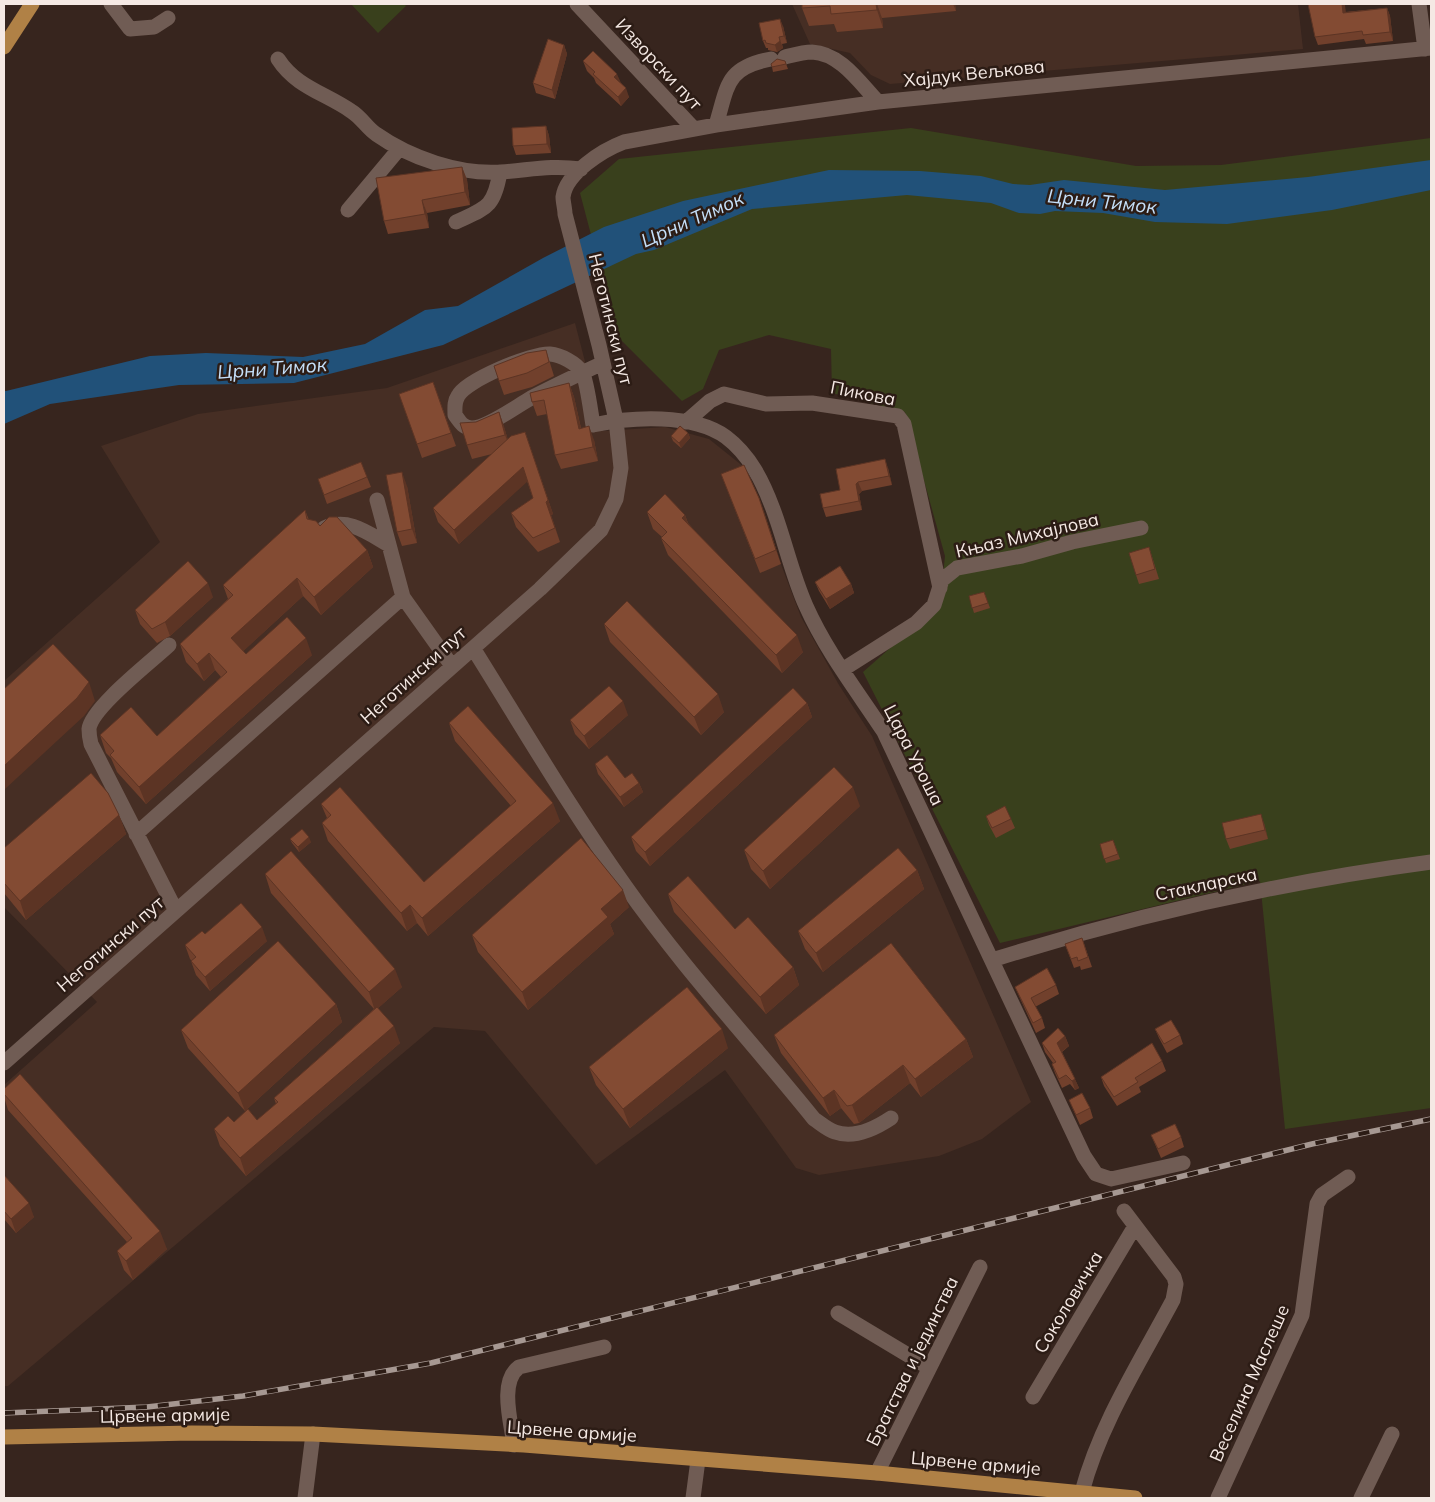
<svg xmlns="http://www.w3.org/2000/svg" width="1435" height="1502" font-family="Mulish,sans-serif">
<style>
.built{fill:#462e24}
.green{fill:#39401c}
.water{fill:#215179}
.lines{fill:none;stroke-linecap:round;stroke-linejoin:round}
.minor{stroke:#705c54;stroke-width:15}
.major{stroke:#b08146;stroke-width:15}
.rail-casing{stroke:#a69892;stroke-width:5.5}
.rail{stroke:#2c1c15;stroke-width:4;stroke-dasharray:11;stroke-linecap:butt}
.wall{fill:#71402c}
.shaded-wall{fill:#5c3424}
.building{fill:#834b33;stroke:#5c3424}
.labels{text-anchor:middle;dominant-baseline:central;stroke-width:5;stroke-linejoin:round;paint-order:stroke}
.street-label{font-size:18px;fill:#f5e9e4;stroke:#2c1c15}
.water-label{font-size:19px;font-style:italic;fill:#c5e0fa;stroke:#2c1c15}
</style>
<rect width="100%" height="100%" fill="#37251e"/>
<path class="built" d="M792,4H1298L1303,49L890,84L871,75L850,53L810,44Z
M575,323L603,431L665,427L709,439L744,467L801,617L839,685L872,736L1031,1102L982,1139L939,1156L819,1175L796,1168L725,1070L596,1165L485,1031L434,1027L8,1386H4V1085L97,1002L4,907V681L160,542L101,446L198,414L387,388Z"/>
<path class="green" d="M351,4H404L406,6L378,33Z
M911,128L1136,166L1221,165L1431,138V1108L1285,1129L1260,881L1000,943L863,672L940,604L945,556L905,412L832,393L831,349L769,335L719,350L703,389L682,401L618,337L580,193L619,159Z"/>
<path class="water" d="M1431,160V190L1332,210L1227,224L1155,222L1103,213L1055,211L1040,214L1019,213L991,203L907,195L752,209L654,250L636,254L443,345L294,383L179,385L50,404L4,424V391H6L150,356L206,353L303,357L365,344L425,310L458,306L543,258L604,227L683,201L829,170L920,171L981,176L1013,184L1030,185L1064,180L1165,190L1308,177Z"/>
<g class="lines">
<path class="minor" d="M111,4L130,29L154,27L168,18
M577,4L694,129
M1419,4L1425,49
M785,57C793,55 803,52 812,52C840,53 860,83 878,102
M278,59C296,87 325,93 351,111C361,117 367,128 376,134C410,158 460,175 501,172C531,170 550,165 581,169
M716,125C728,86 725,68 771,59
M348,210L399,149
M456,222C486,208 494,208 500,172
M603,363C579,374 554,386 531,398C517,406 487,428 472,428C463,428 460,422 455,415C455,408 454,402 458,396C466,380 532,353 550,354C561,355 576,363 582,372C587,380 591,414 593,425C631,417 693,413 726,437C750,455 763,482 773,509C785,541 792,575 806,606C826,651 857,691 884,732L1084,1156L1096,1174L1111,1179L1183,1163
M686,422L710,401L724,394L766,404L812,403L898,416L904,424L940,588
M377,500L403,597L452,666
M324,528C348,517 368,533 389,545
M169,645C152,661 91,708 89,729C89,734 90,740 91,744L176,911
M473,648C523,728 571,810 626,887C683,968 752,1042 814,1119C820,1123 828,1130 835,1132C854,1139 876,1128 891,1118
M842,670L916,623L934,605L942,580L957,568L1022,556L1072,542L1141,528
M136,834L403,597
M992,960C1135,915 1283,882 1431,862
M4,1063L540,589L601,530L616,499L621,468L616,420L599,345L565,214C565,209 563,202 563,197C566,173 603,150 624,142L716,125L878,102L1431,48
M838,1313L928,1367
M1033,1397L1135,1226
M514,1445C511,1422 499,1382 519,1367L604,1347
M877,1473L980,1267
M1082,1492C1100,1424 1140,1362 1173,1300L1176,1284L1174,1277L1124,1211
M305,1498L313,1434
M693,1498L698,1460
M1218,1498L1302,1315L1317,1204L1322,1195L1348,1177
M1361,1498L1392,1434"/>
<path class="major" d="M4,47L32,4
M4,1437L192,1433L313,1434L524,1445L877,1473L1135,1498"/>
<defs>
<path id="rail" d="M4,1413L147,1407L243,1396L431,1363L1312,1144L1431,1119"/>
</defs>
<use href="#rail" class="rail-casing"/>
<use href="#rail" class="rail"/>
</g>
<path class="wall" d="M802,4H955L956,11L882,18L883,28L837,32L834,24L809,26L802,8Z
M1345,5V12L1387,8L1390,16L1393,41L1366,44L1364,39L1318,45L1315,37Z
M783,26L787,43L782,44L783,48L777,52L768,50V48H766L763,41Z
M564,45L567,54L555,99L536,93L533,83Z
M583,61L621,83L629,97L621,106L596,83L594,78L587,71Z
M785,61L788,69L773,72L772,67Z
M546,126L549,136L551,153L516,155L513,146Z
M462,167L467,180L470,205L427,213L429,228L388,234L384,221Z
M546,350L554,376L532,387L504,395L499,381Z
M433,382L456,446L422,458L399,394Z
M569,383L574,397L581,428L594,440L598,461L561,469L555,455L547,414L537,416L532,402Z
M499,412L508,440L525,432L553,514L551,515L560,542L538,552L516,527L511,513L533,498L527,481L459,544L438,522L433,508L492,454L472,459L467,445L476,422Z
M688,433L690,438L681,448L673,441L671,436Z
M361,462L371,487L327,504L318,479Z
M888,468L892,485L862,491L859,494L862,510L826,517L823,508L840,490Z
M721,474L759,498L781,564L760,573Z
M407,486L417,543L402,546L397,532Z
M305,510L309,520L367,550L373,567L321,615L303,596L243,651L246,654L312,655L146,804L117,772L111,758L106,753L100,735L157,736L221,677L215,670L204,681L186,662L180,644L228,599L223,585Z
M647,512L685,515L688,523L803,652L782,673L668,555L661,538L662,537L653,529Z
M1149,547L1159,579L1139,584L1136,575Z
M815,582L851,584L854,593L830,609L819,591Z
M984,592L990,608L974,613L969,596Z
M213,597L170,636L157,643L140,624L135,610Z
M604,624L724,712L701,735L610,642Z
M807,703L812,717L650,866L636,851L631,837Z
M628,715L589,749L575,734L570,720Z
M449,723L560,821L428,936L417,923L407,931L328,841L322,823L327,818L321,804L424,882L511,806L455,741Z
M595,764L625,778L639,783L643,792L624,807L598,774Z
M860,806L770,889L751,869L744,850Z
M119,815L126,834L26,920L4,893V848Z
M986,816L1011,819L1015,828L996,838L989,825Z
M1264,823L1268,839L1230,849L1226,839Z
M290,839L311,842L299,852L292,843Z
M1113,840L1120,859L1106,863L1100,844Z
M917,870L924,889L823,972L805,949L798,931Z
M265,874L402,987L378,1008L400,1043L246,1176L220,1146L214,1129L234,1122L257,1120L276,1104L274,1098L374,1009L271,893Z
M668,894L735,929L793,967L799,985L766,1014L674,912Z
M629,907L610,924L614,934L528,1010L478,952L472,935Z
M205,934L267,941L210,991L196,975L191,961H192L190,959L185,945Z
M1082,938L1092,967L1081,970L1080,966L1074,968L1065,944Z
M1056,985L1059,994L1035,1007L1042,1018L1045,1028L1036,1033L1019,996L1015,987Z
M336,1004L342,1022L245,1111L188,1048L181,1030Z
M1155,1029L1180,1035L1183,1044L1167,1053L1159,1038Z
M774,1035L966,1039L973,1057L921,1097L910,1083L859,1123L854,1124L841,1108L830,1116L781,1053Z
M1065,1036L1069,1046L1062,1052L1079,1088L1075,1090L1070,1084L1062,1088L1055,1073L1052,1064L1053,1063L1045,1052L1042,1043Z
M728,1048L630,1128L596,1085L589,1067Z
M1162,1061L1166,1071L1139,1087L1141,1092L1117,1106L1104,1086L1101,1077Z
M4,1089L167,1249L133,1280L124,1270L117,1251L127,1242L8,1110L4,1097Z
M1069,1100L1090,1108L1093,1118L1080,1125Z
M1151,1135L1181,1137L1184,1147L1161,1158Z
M4,1175L34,1217L16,1233L4,1219Z"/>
<path class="shaded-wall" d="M876,4H877L882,18L883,28L877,10Z
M953,4H955L956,11Z
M1342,4H1344L1345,5L1347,21L1343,13Z
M1387,8L1390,16L1393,41L1390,32Z
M780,19L783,26L787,43L784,36Z
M779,37L783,48L777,52L775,45Z
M564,45L567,54L555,99L552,90Z
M617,74L621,83L614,77Z
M626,88L629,97L621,106L618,97Z
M546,126L549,136L551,153L547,144Z
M462,167L467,180L470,205L465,192Z
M422,200L427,213L429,228L425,214Z
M569,383L574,397L584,443L579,429Z
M499,412L504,426L510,448L505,435Z
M589,426L594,440L598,461L593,447Z
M525,432L553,514L551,515L560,542L546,502Z
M688,433L690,438L681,448L679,443Z
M885,459L888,468L892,485L889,476Z
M523,467L528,481L459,544L454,530Z
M402,472L407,486L417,543L412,529Z
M858,482L862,491L859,494L862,510L859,501L856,484Z
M759,498L764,512L781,564L776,550Z
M685,515L691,532L682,518Z
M367,550L373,567L321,615L314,597Z
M297,578L303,596L238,656L231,638Z
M208,583L213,597L170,636L165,622Z
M851,584L854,593L830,609L826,599Z
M797,635L803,652L782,673L776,655Z
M306,638L312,655L146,804L139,787Z
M209,653L215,670L204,681L197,664Z
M89,682L95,701L84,716L4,790V766Z
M718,694L724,712L701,735L694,717Z
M623,701L628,715L589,749L584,736Z
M807,703L812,717L650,866L645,852Z
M639,783L643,792L624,807L620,797Z
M853,787L860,806L770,889L763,871Z
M553,803L560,821L428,936L422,918Z
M1261,814L1264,823L1268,839L1265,830Z
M119,815L126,834L26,920L20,901Z
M309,837L311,842L299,852L298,847Z
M917,870L924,889L823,972L816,953Z
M623,890L629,907L610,924L614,934L528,1010L522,992L601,909Z
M410,905L417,923L407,931L401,913Z
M262,927L267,941L210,991L205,977Z
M793,967L799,985L766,1014L760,997Z
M395,969L402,987L375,1011L369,992Z
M336,1004L342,1022L245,1111L238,1093Z
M394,1026L400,1043L246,1176L240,1158Z
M722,1029L728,1048L630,1128L623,1109Z
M1065,1036L1069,1046L1061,1052L1057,1043Z
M966,1039L973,1057L921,1097L915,1079Z
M903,1065L910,1083L859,1123L852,1105Z
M1075,1079L1079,1088L1075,1090L1072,1081Z
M834,1090L841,1108L830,1116L823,1098Z
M29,1203L34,1217L16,1233L11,1219Z
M160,1231L167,1249L133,1280L126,1261Z"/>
<path class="building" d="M802,4H876L877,10L831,14L830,6L802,8Z
M1308,4H1342L1343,13L1387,8L1390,32L1363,35L1362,31L1315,37Z
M780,19L784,36L779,37L780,41L775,45L766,43L765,40L763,41L759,23Z
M548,39L564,45L552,90L533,83Z
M593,51L617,74L614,77L626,88L618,97L593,74L595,72L583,61Z
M777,59L785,61L786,64L772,67L771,64Z
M546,126L547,144L513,146L512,128Z
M462,167L465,192L422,200L425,214L384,221L376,178Z
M546,350L549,362L527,373L499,381L494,366L527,353Z
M433,382L451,433L417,444L399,394Z
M569,383L579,429L589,426L593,447L555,455L544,400L532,402L530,393Z
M499,412L505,435L467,445L460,423L476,422Z
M680,426L688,433L679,443L671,436Z
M525,432L548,500L546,502L555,528L533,538L511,513L533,498L523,467L454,530L433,508L511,436Z
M885,459L889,476L858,482L856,484L859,501L823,508L820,494L840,490L836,469Z
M361,462L367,477L324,495L318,479Z
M744,465L759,498L776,550L755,559L721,474Z
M402,472L412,529L397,532L386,475Z
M665,494L685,515L682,518L797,635L776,655L661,538L667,532L647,512Z
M305,510L307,519L316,521L320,526L329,517H337L367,550L314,597L297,578L231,638L246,654L287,617L306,638L139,787L110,755L114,751L100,735L131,707L157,736L227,672L209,653L197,664L180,644L233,595L223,585Z
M1149,547L1155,569L1136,575L1129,553Z
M188,561L208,583L165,622L152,629L135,610Z
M840,566L851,584L826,599L815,582Z
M984,592L988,603L972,608L969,596Z
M627,601L718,694L694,717L604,624Z
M53,644L89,682L77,698L4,766V689Z
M609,686L623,701L584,736L570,720Z
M793,688L807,703L645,852L631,837Z
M468,706L553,803L422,918L410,905L401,913L322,823L331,815L321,804L340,787L424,882L516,801L449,723Z
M607,755L625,778L632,773L639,783L620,797L595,764Z
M834,767L853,787L763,871L744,850Z
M91,773L108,793L119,815L20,901L4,883V848Z
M1005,806L1011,819L992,828L986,816Z
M1261,814L1265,830L1226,839L1222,823Z
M302,829L309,837L298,847L290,839Z
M581,838L623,890L601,909L608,917L522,992L472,935Z
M1113,840L1118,854L1104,859L1100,844Z
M898,848L917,870L816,953L798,931Z
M291,851L395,969L369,992L265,874Z
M688,876L735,929L748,917L793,967L760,997L668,894Z
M241,903L262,927L205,977L191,961L196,957L185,945L202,931L205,934Z
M1082,938L1088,957L1078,961L1077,957L1071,959L1065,944Z
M278,941L336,1004L238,1093L181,1030Z
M891,943L966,1039L915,1079L903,1065L852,1105L847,1106L834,1090L823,1098L774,1035Z
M1047,968L1056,985L1031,998L1042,1018L1033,1023L1015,987Z
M687,987L722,1029L623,1109L589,1067Z
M377,1007L394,1026L240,1158L214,1129L228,1116L234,1122L248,1109L257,1120L278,1102L274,1098Z
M1171,1020L1180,1035L1164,1044L1155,1029Z
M1058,1028L1065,1036L1057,1043L1075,1079L1072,1081L1066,1075L1059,1079L1052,1064L1056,1062L1042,1043Z
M1152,1043L1162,1061L1135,1078L1138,1082L1114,1097L1101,1077Z
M20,1074L160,1231L126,1261L117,1251L132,1238L4,1094V1089Z
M1082,1093L1090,1108L1076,1115L1069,1100Z
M1175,1124L1181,1137L1158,1149L1151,1135Z
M4,1175L29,1203L11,1219L4,1211Z"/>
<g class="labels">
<g class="street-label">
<text transform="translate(659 64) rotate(47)">Изворски пут</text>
<text transform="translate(974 73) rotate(-6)">Хајдук Вељкова</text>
<text transform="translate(611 319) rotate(76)">Неготински пут</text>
<text transform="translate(863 393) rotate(11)">Пикова</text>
<text transform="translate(1027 535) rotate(-13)">Књаз Михајлова</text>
<text transform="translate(413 675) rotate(-42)">Неготински пут</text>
<text transform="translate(914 755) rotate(63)">Цара Уроша</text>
<text transform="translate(1206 884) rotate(-12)">Стакларска</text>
<text transform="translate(110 944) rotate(-41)">Неготински пут</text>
<text transform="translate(1068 1302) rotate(-59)">Соколовичка</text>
<text transform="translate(912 1361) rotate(-64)">Братства и јединства</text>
<text transform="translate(1249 1383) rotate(-66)">Веселина Маслеше</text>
<text transform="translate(165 1415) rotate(-1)">Црвене армије</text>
<text transform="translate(572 1431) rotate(4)">Црвене армије</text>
<text transform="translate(976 1463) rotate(5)">Црвене армије</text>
</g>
<g class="water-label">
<text transform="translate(1102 201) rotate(6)">Црни Тимок</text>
<text transform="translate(692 219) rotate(-24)">Црни Тимок</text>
<text transform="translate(272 368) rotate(-4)">Црни Тимок</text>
</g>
</g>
<rect width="1435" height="1502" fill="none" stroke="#f5e9e4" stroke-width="10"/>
</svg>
